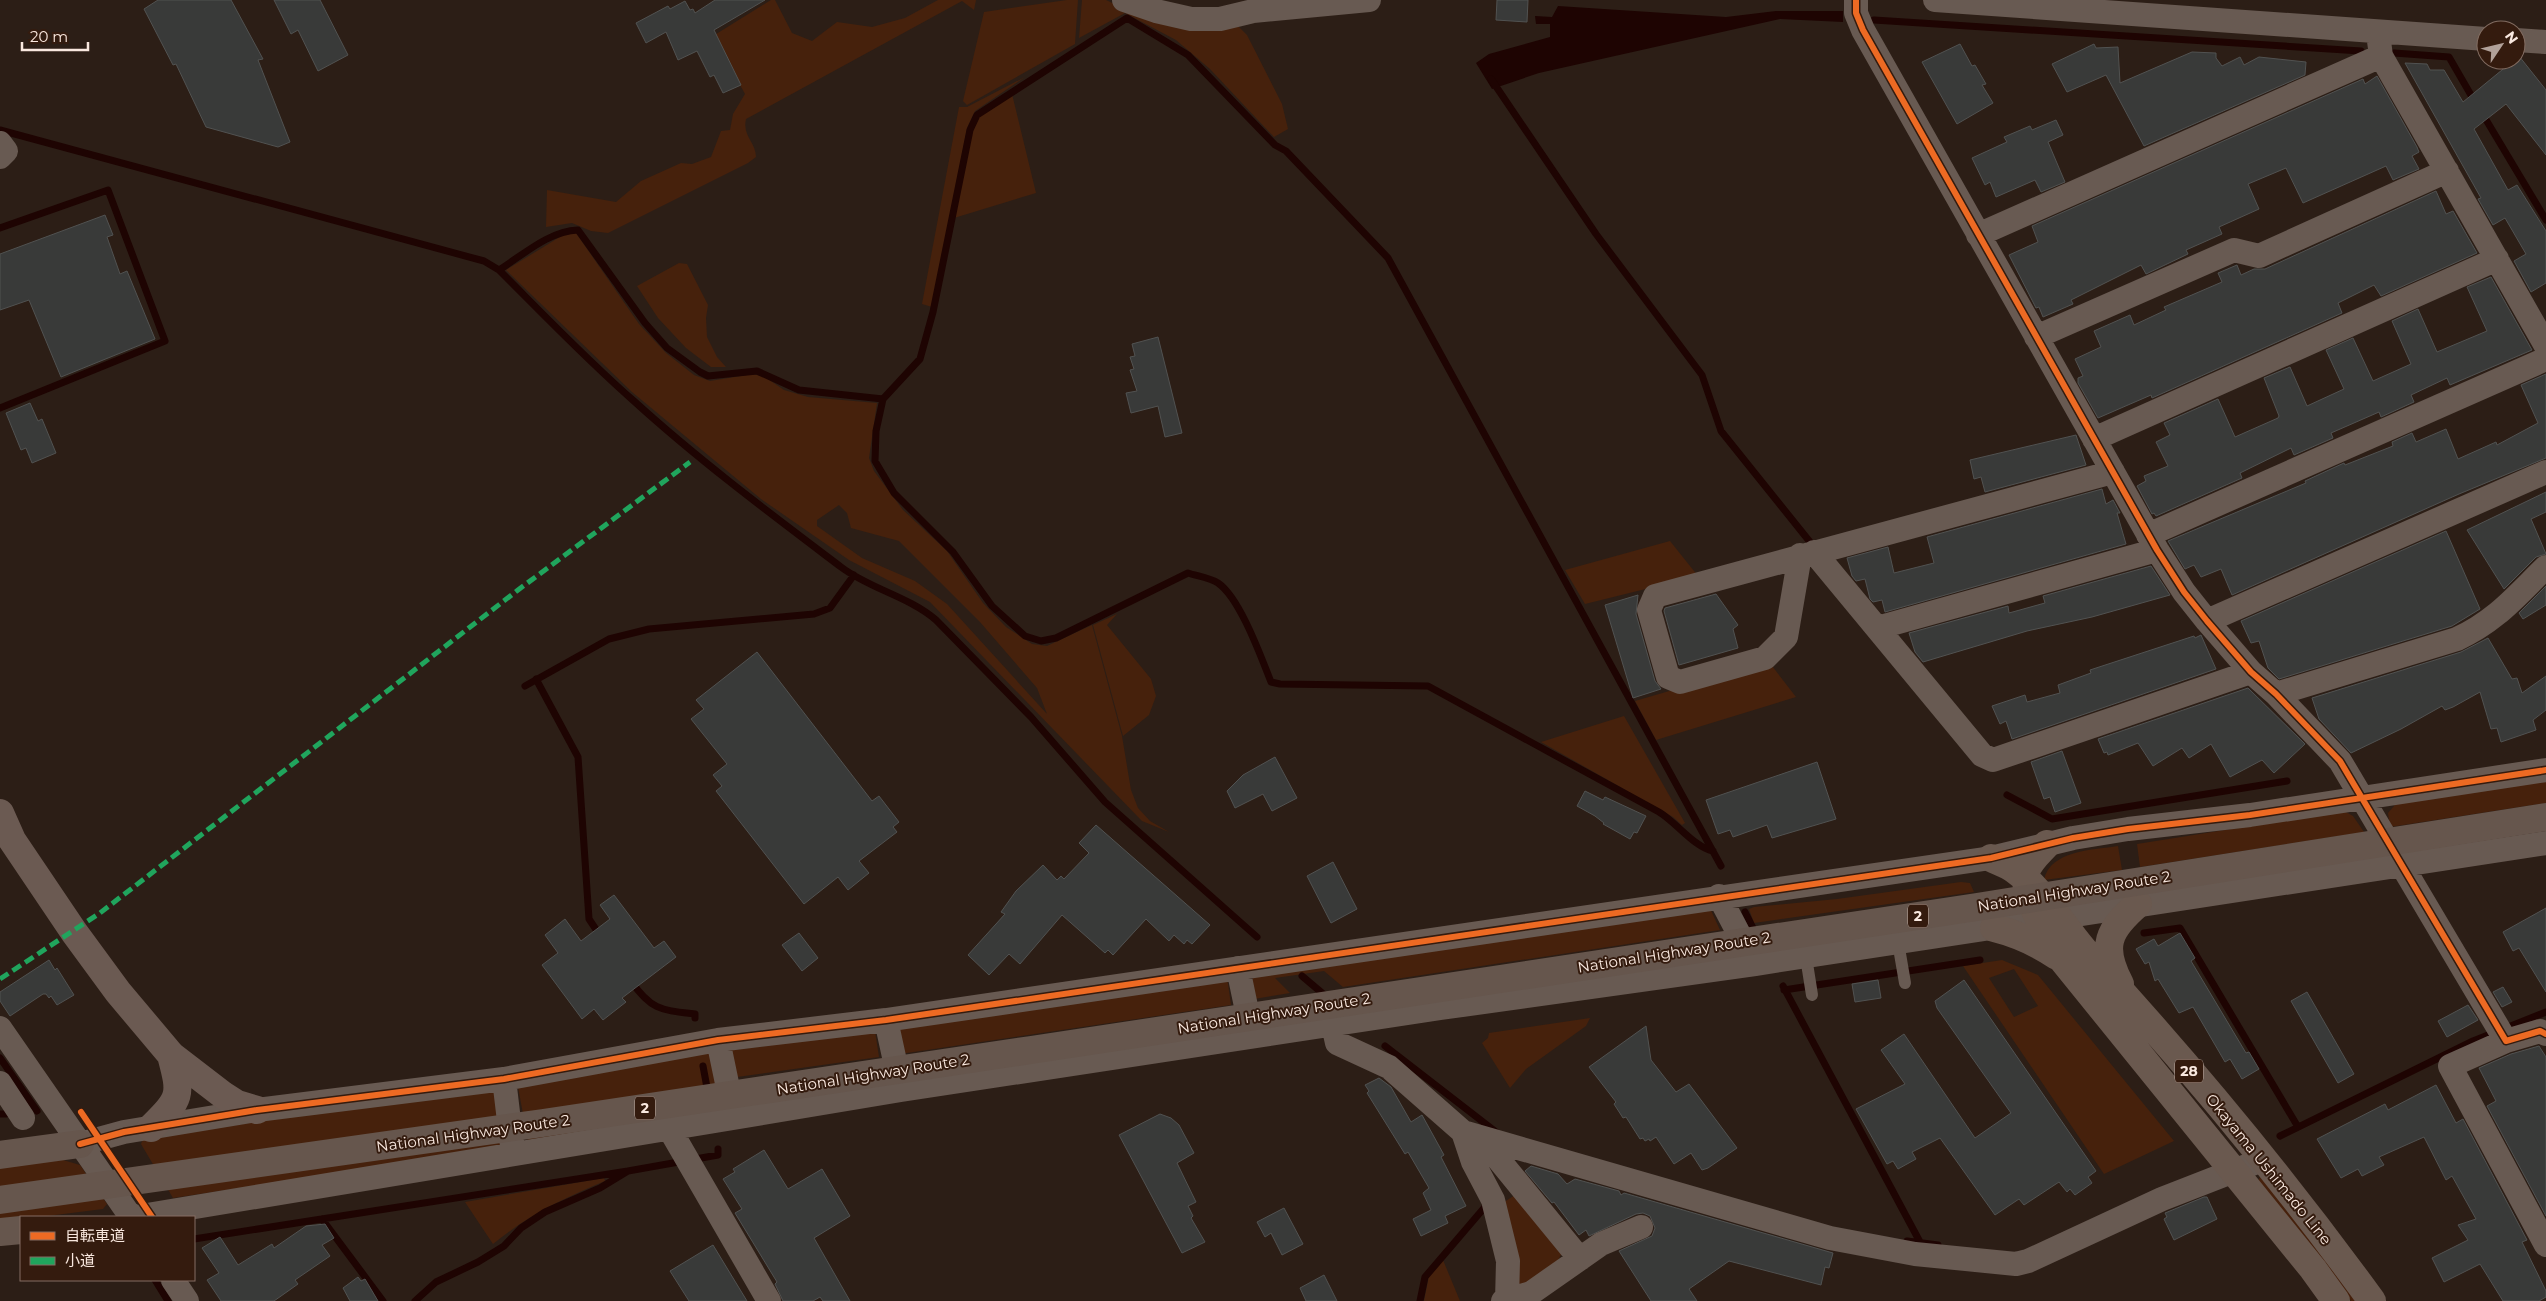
<svg xmlns="http://www.w3.org/2000/svg" width="2546" height="1301" font-family="Montserrat,'Noto Sans JP',sans-serif">
<style>
.green{fill:#46210c;fill-rule:evenodd}
.water{fill:#1e0402}
.lines{fill:none;stroke-linecap:round;stroke-linejoin:round}
.stream{stroke:#1e0402;stroke-width:7}
.building{fill:#393a39;stroke:#515251}
.lane{stroke:#685a52;stroke-width:12}
.street{stroke:#685a52;stroke-width:24}
.secondary{stroke:#6b5a52;stroke-width:28}
.primary{stroke:#6a594f;stroke-width:28}
.highway{stroke:#66564d;stroke-width:28}
.highway-bridge{stroke:#66564d;stroke-width:28}
.quiet{stroke:#20a55d;stroke-width:5;stroke-dasharray:10 5;stroke-linecap:butt}
.cycleway-casing{stroke:#341b0e;stroke-width:9}
.cycleway{stroke:#ed6a23;stroke-width:6}
.labels{text-anchor:middle;dominant-baseline:central;stroke-width:4;stroke-linejoin:round;paint-order:stroke}
.shield{fill:#341b0e;stroke:#beaaa0;stroke-width:1}
.shield-label{font-size:14px;font-weight:bold;fill:#f9e8df}
.street-label{font-size:15px;fill:#f9e8df;stroke:#341b0e}
</style>
<rect width="100%" height="100%" fill="#2c1e16"/>
<path class="green" d="M771,0H775L792,33L812,41L837,22L872,27L905,18L938,0H976L974,10L962,1L746,119C742,136 756,142 756,157L748,163L608,233L591,231L572,223L546,227L547,190L616,202L641,181L681,163L692,164L711,157L721,131L730,130L733,114L745,94L713,36Z
M1067,0H1078L1075,44L967,105L963,101L984,12Z
M1082,0H1106L1123,8L1238,26L1247,35L1282,104L1288,129L1274,137L1210,69L1176,40L1125,13L1079,38Z
M1025,77L975,111L967,128L932,307L922,304L959,107H967Z
M1012,94L1036,193L954,218L972,131L979,115Z
M576,233L639,324L666,353L694,375L710,381L753,374L765,377L784,390L808,397L877,403L869,458L874,471L903,510L947,551L983,603L1006,627L1032,644L1047,646L1092,625L1122,736L1131,790L1138,808L1150,821L1169,832L1142,821L930,602L849,560L761,499L632,392L506,270L563,235ZM839,505L847,513L851,528L899,541L980,622L1037,688L1047,714L947,604L915,581L862,558L817,526V520Z
M679,263L687,264L708,305L706,318L707,337L717,357L726,367H711L686,348L658,318L637,286Z
M1670,541L1698,576L1585,604L1565,570Z
M1117,614L1107,625L1151,679L1156,696L1149,715L1123,736L1093,625Z
M1769,662L1796,697L1656,740L1635,701Z
M1624,716L1685,823L1682,825L1673,817L1541,742Z
M2546,778V803L2390,827L2388,813L2400,799Z
M2344,811L2353,816L2364,832L2140,867L2137,844Z
M2118,846L2122,870L2044,880C2050,850 2094,850 2118,846Z
M1961,882L1970,883L1974,892L1754,923L1749,909L1754,907L1837,899Z
M1708,904L1720,930L1343,987L1324,971L1275,978L1290,993L1254,999L1252,973Z
M2002,960L2038,975L2174,1141L2104,1174L1963,966ZM2014,969L2038,1006L2014,1017L1989,978Z
M1227,977L1231,1005L900,1054L899,1027Z
M1590,1018L1586,1026L1526,1069L1510,1088L1482,1043L1488,1038L1489,1033Z
M875,1031L879,1057L730,1078L726,1051Z
M711,1052L724,1114L528,1141L518,1087Z
M489,1087L495,1093L504,1143L499,1149L173,1198L141,1144L143,1139Z
M63,1160L80,1165L107,1204L103,1209L0,1222V1165Z
M2260,1177L2262,1178L2357,1301H2351L2258,1181Z
M604,1178L605,1181C562,1199 530,1214 493,1244L465,1202Z
M1515,1195L1563,1250L1558,1261L1521,1289L1516,1283L1501,1204Z
M1443,1260L1460,1301H1424L1429,1276Z"/>
<path class="water" d="M1558,6L1726,17L1776,11H1843V22L1780,19L1539,73L1492,89L1476,63L1489,54L1550,37V24H1536L1535,16L1552,17Z"/>
<g class="lines">
<path class="stream" d="M1874,20L2361,51
M2394,53L2449,57L2475,102
M1491,79L1596,234L1702,375L1721,431L1810,542
M2482,113L2546,220
M0,130L484,261L499,270C544,315 588,361 635,402C700,461 771,514 841,567C870,589 908,596 936,620L1031,717L1105,802L1257,937
M0,228L108,190L165,341L0,408
M499,270C523,255 549,231 578,230L645,323L667,348L700,372L708,376L757,371L799,390L883,399L920,359L933,312L970,130L977,115L1127,18L1188,55L1275,145L1286,151L1388,258L1721,866
M883,399L876,431L875,461L894,493L953,552L992,606L1025,636L1041,641L1056,638L1188,573C1197,576 1210,578 1218,583C1240,598 1261,657 1271,682L1280,684L1428,686L1659,812C1677,823 1694,847 1713,851
M536,679L578,757L589,919L601,937
M525,686L609,639L649,629L814,614L830,608L854,575
M2007,795L2052,819L2287,781
M1745,912L1756,934
M2144,933L2180,928L2298,1127
M1302,976L1328,998
M631,981C651,1010 661,1010 695,1014V1018
M1783,986L1920,1242
M1784,990L1980,960
M1385,1046L1496,1132
M0,1058L37,1111
M703,1066L708,1093
M0,1114H6
M2280,1136L2473,1041L2546,1012
M322,1219L383,1301
M194,1239L628,1171
M1907,1241L1938,1245
M155,1280L168,1301
M415,1301L436,1282L478,1262L504,1246L521,1228L545,1212L600,1188L628,1171L718,1155V1149
M1420,1301L1425,1277L1484,1208"/>
</g>
<path class="building" d="M158,0H231L263,59L258,60L290,142L278,147L206,127L176,64L173,65L144,9Z
M274,0H320L348,55L318,71L298,30L291,34Z
M715,0H765L714,30L741,85L723,93L714,75L710,77L697,51L678,60L666,32L646,43L636,23L668,6L670,9L685,1L690,10L693,9L695,13Z
M1497,0H1528L1527,22L1496,20Z
M1960,44L1972,66L1975,65L1986,84L1982,85L1993,103L1957,124L1922,62Z
M2094,44L2096,48L2118,47L2120,83L2192,52L2216,53V58L2222,66L2240,57L2244,65L2259,57L2306,62L2305,75L2144,146L2106,75L2067,92L2052,64Z
M2519,56L2546,90V155L2506,104L2474,129L2508,190L2517,185L2546,231V283L2531,292L2514,261L2526,254L2505,218L2493,225L2478,199L2481,198L2405,63L2427,64L2430,70H2444L2463,102Z
M2377,76L2417,147L2419,152L2412,156L2419,169L2393,180L2386,166L2303,203L2286,168L2248,184L2259,209L2219,227L2222,234L2186,250L2188,254L2146,274L2141,265L2071,300L2073,304L2043,317L2039,307L2036,308L2009,255L2038,242L2032,226L2363,79L2365,84Z
M2056,120L2063,135L2048,142L2065,182L2041,192L2035,180L1996,197L1990,182L1985,185L1972,158L2007,142L2004,137L2030,126L2032,130Z
M2436,191L2446,214L2453,211L2477,253L2381,296L2374,285L2338,303L2342,313L2152,398L2151,395L2098,418L2078,383V378L2083,376L2075,359L2101,347L2094,331L2130,315L2134,325L2166,310L2164,307L2222,282L2218,273L2237,265L2241,275L2254,269H2265Z
M105,215L113,235L107,237L120,274L127,271L155,339L61,377L29,300L0,310V254Z
M2491,277L2532,350L2450,385L2447,378L2411,395L2414,402L2381,417L2379,412L2331,433L2333,438L2294,455L2291,448L2240,473L2242,478L2156,516L2154,513L2152,514L2137,486L2146,481L2144,476L2168,466L2156,442L2170,435L2164,423L2218,399L2235,437L2278,418L2279,416L2264,378L2290,367L2307,406L2344,389L2326,350L2353,338L2373,381L2411,364L2392,321L2418,309L2437,352L2487,331L2467,287Z
M1158,337L1182,433L1165,437L1158,406L1131,413L1126,393L1137,391L1130,370L1134,369L1130,357L1135,356L1132,344Z
M2546,374V458L2459,494L2232,595L2221,569L2201,577L2194,565L2185,569L2168,541L2306,483L2305,481L2344,463L2345,465L2393,446L2392,442L2412,433L2416,442L2446,429L2458,459L2496,442L2497,445L2538,423L2521,385Z
M30,403L38,421L42,419L56,453L32,463L26,448L21,450L6,413Z
M2076,435L2086,465L1985,492L1981,477L1974,479L1970,460Z
M2102,489L2106,504L2113,500L2120,513H2117L2126,544L1885,612L1882,600L1873,602L1870,599L1865,579L1856,581L1852,576L1847,558L1888,547L1894,573L1934,563L1927,537Z
M2546,492V512L2531,519L2546,554L2536,557L2504,589L2467,530Z
M2446,531L2480,609L2452,626L2279,679L2268,668L2259,641L2251,643L2241,621Z
M2151,566L2170,595L2092,617L2027,631L1923,662L1915,652L1909,633L2008,606L2009,613L2045,603L2043,596Z
M2546,586V605L2523,619L2519,613Z
M1716,594L1738,625L1733,629L1738,648L1679,665L1664,611L1665,608Z
M1638,595L1636,614L1655,681L1661,689L1633,698L1605,605Z
M2201,635L2216,669L2012,739L2006,721L2000,724L1992,706L2025,695L2027,702L2060,693L2058,685L2091,673L2090,670L2194,636L2195,638Z
M2488,638L2512,679L2517,678L2522,693L2546,676V710L2533,720L2536,730L2501,742L2497,728L2491,729L2480,692L2453,707L2445,710L2442,706L2401,729L2351,753L2319,719L2312,698L2461,652Z
M757,652L872,801L879,796L899,822L893,827L897,832L859,861L869,873L848,890L838,877L804,904L716,791L722,786L713,775L727,764L691,719L704,709L696,700Z
M2248,688L2305,744L2274,773L2262,760L2230,777L2211,744L2189,758L2182,748L2153,766L2138,743L2108,755L2107,752L2104,753L2098,739Z
M2062,751L2081,803L2055,812L2050,797L2044,799L2031,762Z
M1275,757L1297,798L1272,811L1263,794L1235,808L1227,791L1243,775Z
M1817,762L1836,819L1772,838L1767,825L1733,837L1730,830L1718,834L1706,800Z
M1585,791L1603,800L1605,797L1646,816L1637,833L1634,832L1630,839L1603,824L1604,823L1595,816L1577,806Z
M1096,825L1210,925L1192,944L1187,940L1184,944L1174,935L1169,941L1146,919L1113,955L1108,950L1105,953L1062,915L1020,964L1009,954L989,975L968,955L1005,914L1001,912L1016,891L1043,865L1057,880L1061,876L1064,879L1089,853L1079,843Z
M1333,862L1357,909L1331,923L1307,876Z
M614,895L654,948L664,941L676,957L622,998L626,1002L603,1020L594,1009L582,1019L542,965L558,953L545,935L565,919L581,941L610,919L600,905Z
M2546,908V992L2519,948L2513,951L2503,932Z
M799,933L818,958L802,971L782,945Z
M2180,933L2195,958L2191,961L2246,1053L2249,1052L2259,1069L2242,1079L2230,1059L2225,1062L2193,1007L2179,1013L2158,979L2155,981L2149,962L2145,964L2136,949L2154,939L2158,946Z
M49,960L55,970L57,968L74,995L57,1005L51,996L49,998L46,994H43L10,1016L0,1001V992Z
M1878,980L1881,998L1855,1002L1852,984Z
M1964,980L2096,1171L2088,1177L2092,1183L2075,1195L2070,1189L2067,1192L2059,1182L2024,1205L2019,1199L1995,1215L1940,1138L1912,1152L1916,1159L1898,1169L1893,1161L1887,1164L1856,1109L1905,1084L1881,1050L1904,1034L1975,1138L2011,1113L1937,1008L1935,1001Z
M2503,987L2512,1002L2502,1007L2493,992Z
M2307,992L2354,1074L2338,1083L2291,1001Z
M2468,1005L2478,1020L2447,1037L2438,1021Z
M1646,1026L1651,1060L1676,1092L1689,1084L1737,1148L1708,1168L1702,1170L1691,1153L1674,1164L1656,1137L1650,1141L1649,1139L1645,1141L1643,1138L1640,1139L1626,1117L1623,1118L1614,1104L1616,1102L1589,1067Z
M2539,1046L2546,1057V1216L2487,1106L2496,1101L2479,1068L2511,1054Z
M1379,1078L1391,1087L1411,1122L1422,1115L1444,1155L1441,1157L1466,1206L1445,1216L1448,1223L1421,1236L1413,1219L1431,1210L1423,1193L1429,1188L1408,1152L1405,1154L1367,1093L1369,1091L1365,1085Z
M2436,1085L2456,1123L2463,1119L2527,1240L2522,1242L2546,1291V1297L2539,1301H2503L2480,1264L2444,1282L2432,1258L2468,1240L2458,1225L2476,1219L2452,1176L2446,1180L2424,1137L2379,1157L2384,1165L2362,1176L2358,1169L2341,1178L2317,1139L2385,1104L2388,1110Z
M1160,1114L1171,1118L1179,1125L1194,1153L1177,1163L1196,1202L1188,1206L1193,1216L1191,1218L1205,1242L1182,1253L1119,1135Z
M764,1150L788,1189L822,1169L850,1216L814,1238L850,1301H823L820,1297L813,1301H783L775,1284L777,1282L735,1213L742,1209L723,1179L735,1172L733,1169Z
M1531,1166L1558,1174L1567,1184L1575,1179L1619,1191L1621,1195L1624,1193L1833,1253L1829,1268L1825,1267L1821,1285L1729,1261L1689,1289L1697,1301H1651L1619,1251L1652,1236L1655,1228L1650,1216L1643,1213L1636,1214L1589,1236L1586,1230L1579,1235L1554,1202L1552,1203L1525,1171Z
M2204,1197H2207L2217,1219L2174,1240L2164,1219L2167,1217L2165,1213Z
M1284,1208L1303,1244L1282,1255L1271,1233L1265,1237L1257,1222Z
M325,1224L334,1238L322,1245L330,1256L295,1280L298,1284L274,1301H221L207,1280L219,1273L202,1248L220,1237L238,1265L272,1244L274,1248L306,1226Z
M713,1245L747,1301H689L670,1271Z
M1324,1275L1337,1301H1306L1300,1288Z
M358,1277L361,1281L365,1279L378,1301H350L343,1288Z"/>
<g class="lines">
<path class="lane" d="M1898,942L1905,983
M1806,957L1812,995"/>
<path class="street" d="M1124,0L1156,11L1191,19H1220L1253,11L1369,0
M1856,0V13L1863,30L2157,550L2184,592L2207,621L2251,672L2276,694L2340,761L2506,1041L2540,1031L2546,1034
M1935,0L2486,39
M2516,40L2546,42
M2379,41L2381,56L2546,346
M0,143L6,151L0,157
M1978,235L2381,56
M2036,337L2234,250L2259,256L2447,171
M2094,439L2497,259
M2148,535L2546,359
M1814,552L1982,755L1993,760L2251,672
M1800,555L1786,637L1765,658L1680,682L1668,677L1649,610L1655,596L2113,472
M2207,621L2546,472
M1877,628L2157,550
M2276,694L2457,639C2496,621 2516,596 2546,567
M1719,896L1751,957
M1238,968L1252,1035
M886,1020L901,1089
M1333,1025L1337,1043L1389,1067L1463,1132L1473,1162L1493,1200L1508,1261L1507,1301
M0,1028L131,1217
M718,1040L733,1112
M2506,1041L2450,1066L2546,1245
M504,1079L512,1146
M0,1083L23,1118
M669,1128L769,1301
M1463,1132L1830,1238L1915,1254L2016,1264L2028,1261L2162,1199L2262,1160
M1481,1138L1580,1259
M80,1144L124,1132L257,1110L504,1079L718,1040L886,1020L1991,858L2073,838L2128,829L2250,815L2546,770
M135,1217L901,1090L1441,1008L1755,964L2546,843
M173,1280L187,1301
M1503,1301L1531,1293L1601,1244L1641,1227"/>
<path class="secondary" d="M0,813L12,840L74,932L118,992L171,1055L223,1095L237,1104L257,1110
M151,1128C181,1098 182,1096 171,1055"/>
<path class="primary" d="M2047,844C2040,852 2029,861 2026,872C2022,894 2049,939 2061,958L2313,1269L2336,1301
M1991,858C1999,862 2008,865 2015,870C2044,891 2065,930 2089,956C2189,1065 2285,1181 2372,1301
M1994,928C2018,934 2036,942 2057,956
M2120,984C2100,946 2108,930 2138,904"/>
<path class="highway" d="M0,1155L80,1144
M0,1232L21,1230"/>
<path class="highway-bridge" d="M0,1200L543,1123L1031,1050L1977,907L2546,817"/>
<path class="quiet" d="M0,979L100,913L518,590L690,462"/>
<defs>
<path id="cycleway" d="M1856,0V13L1863,30L2157,550L2184,592L2207,621L2251,672L2276,694L2340,761L2506,1041L2540,1031L2546,1034
M81,1112L152,1217
M80,1144L124,1132L257,1110L504,1079L718,1040L886,1020L1991,858L2073,838L2128,829L2250,815L2546,770"/>
</defs>
<use href="#cycleway" class="cycleway-casing"/>
<use href="#cycleway" class="cycleway"/>
</g>
<g class="labels">
<g class="shield">
<rect x="1908" y="904.5" width="20" height="23" rx="4"/>
<rect x="2175" y="1059.5" width="28" height="23" rx="4"/>
<rect x="635" y="1096.5" width="20" height="23" rx="4"/>
</g>
<g class="shield-label">
<text x="1918" y="916">2</text>
<text x="2189" y="1071">28</text>
<text x="645" y="1108">2</text>
</g>
<g class="street-label">
<text transform="translate(2074 891) rotate(-9)">National Highway Route 2</text>
<text transform="translate(1674 952) rotate(-9)">National Highway Route 2</text>
<text transform="translate(1274 1013) rotate(-9)">National Highway Route 2</text>
<text transform="translate(873 1074) rotate(-9)">National Highway Route 2</text>
<text transform="translate(473 1133) rotate(-8)">National Highway Route 2</text>
<text transform="translate(2269 1169) rotate(51)">Okayama Ushimado Line</text>
</g>
</g>
<rect x="20" y="1216" width="175" height="65" fill="#341b0e" stroke="#836d62"/>
<rect x="30" y="1232" width="25" height="8" fill="#ed6a23" stroke="#836d62"/>
<text x="65" y="1241" font-size="15" fill="#f9e8df">自転車道</text>
<rect x="30" y="1257" width="25" height="8" fill="#20a55d" stroke="#836d62"/>
<text x="65" y="1266" font-size="15" fill="#f9e8df">小道</text>
<g transform="translate(2501 45) rotate(55)"><circle r="24" fill="#341b0e" stroke="#836d62"/>
<path d="M0-4L9 19L0 12L-9 19Z" fill="#b1a199"/>
<text y="-8" font-size="14" font-weight="bold" text-anchor="middle" fill="#f9e8df">N</text>
</g>
<path d="M22 42v8h66v-8" fill="none" stroke="#f9e8df" stroke-width="2.5"/>
<text x="30" y="42" font-size="15" fill="#f9e8df" stroke="#341b0e" stroke-width="4" paint-order="stroke">20 m</text>
</svg>
